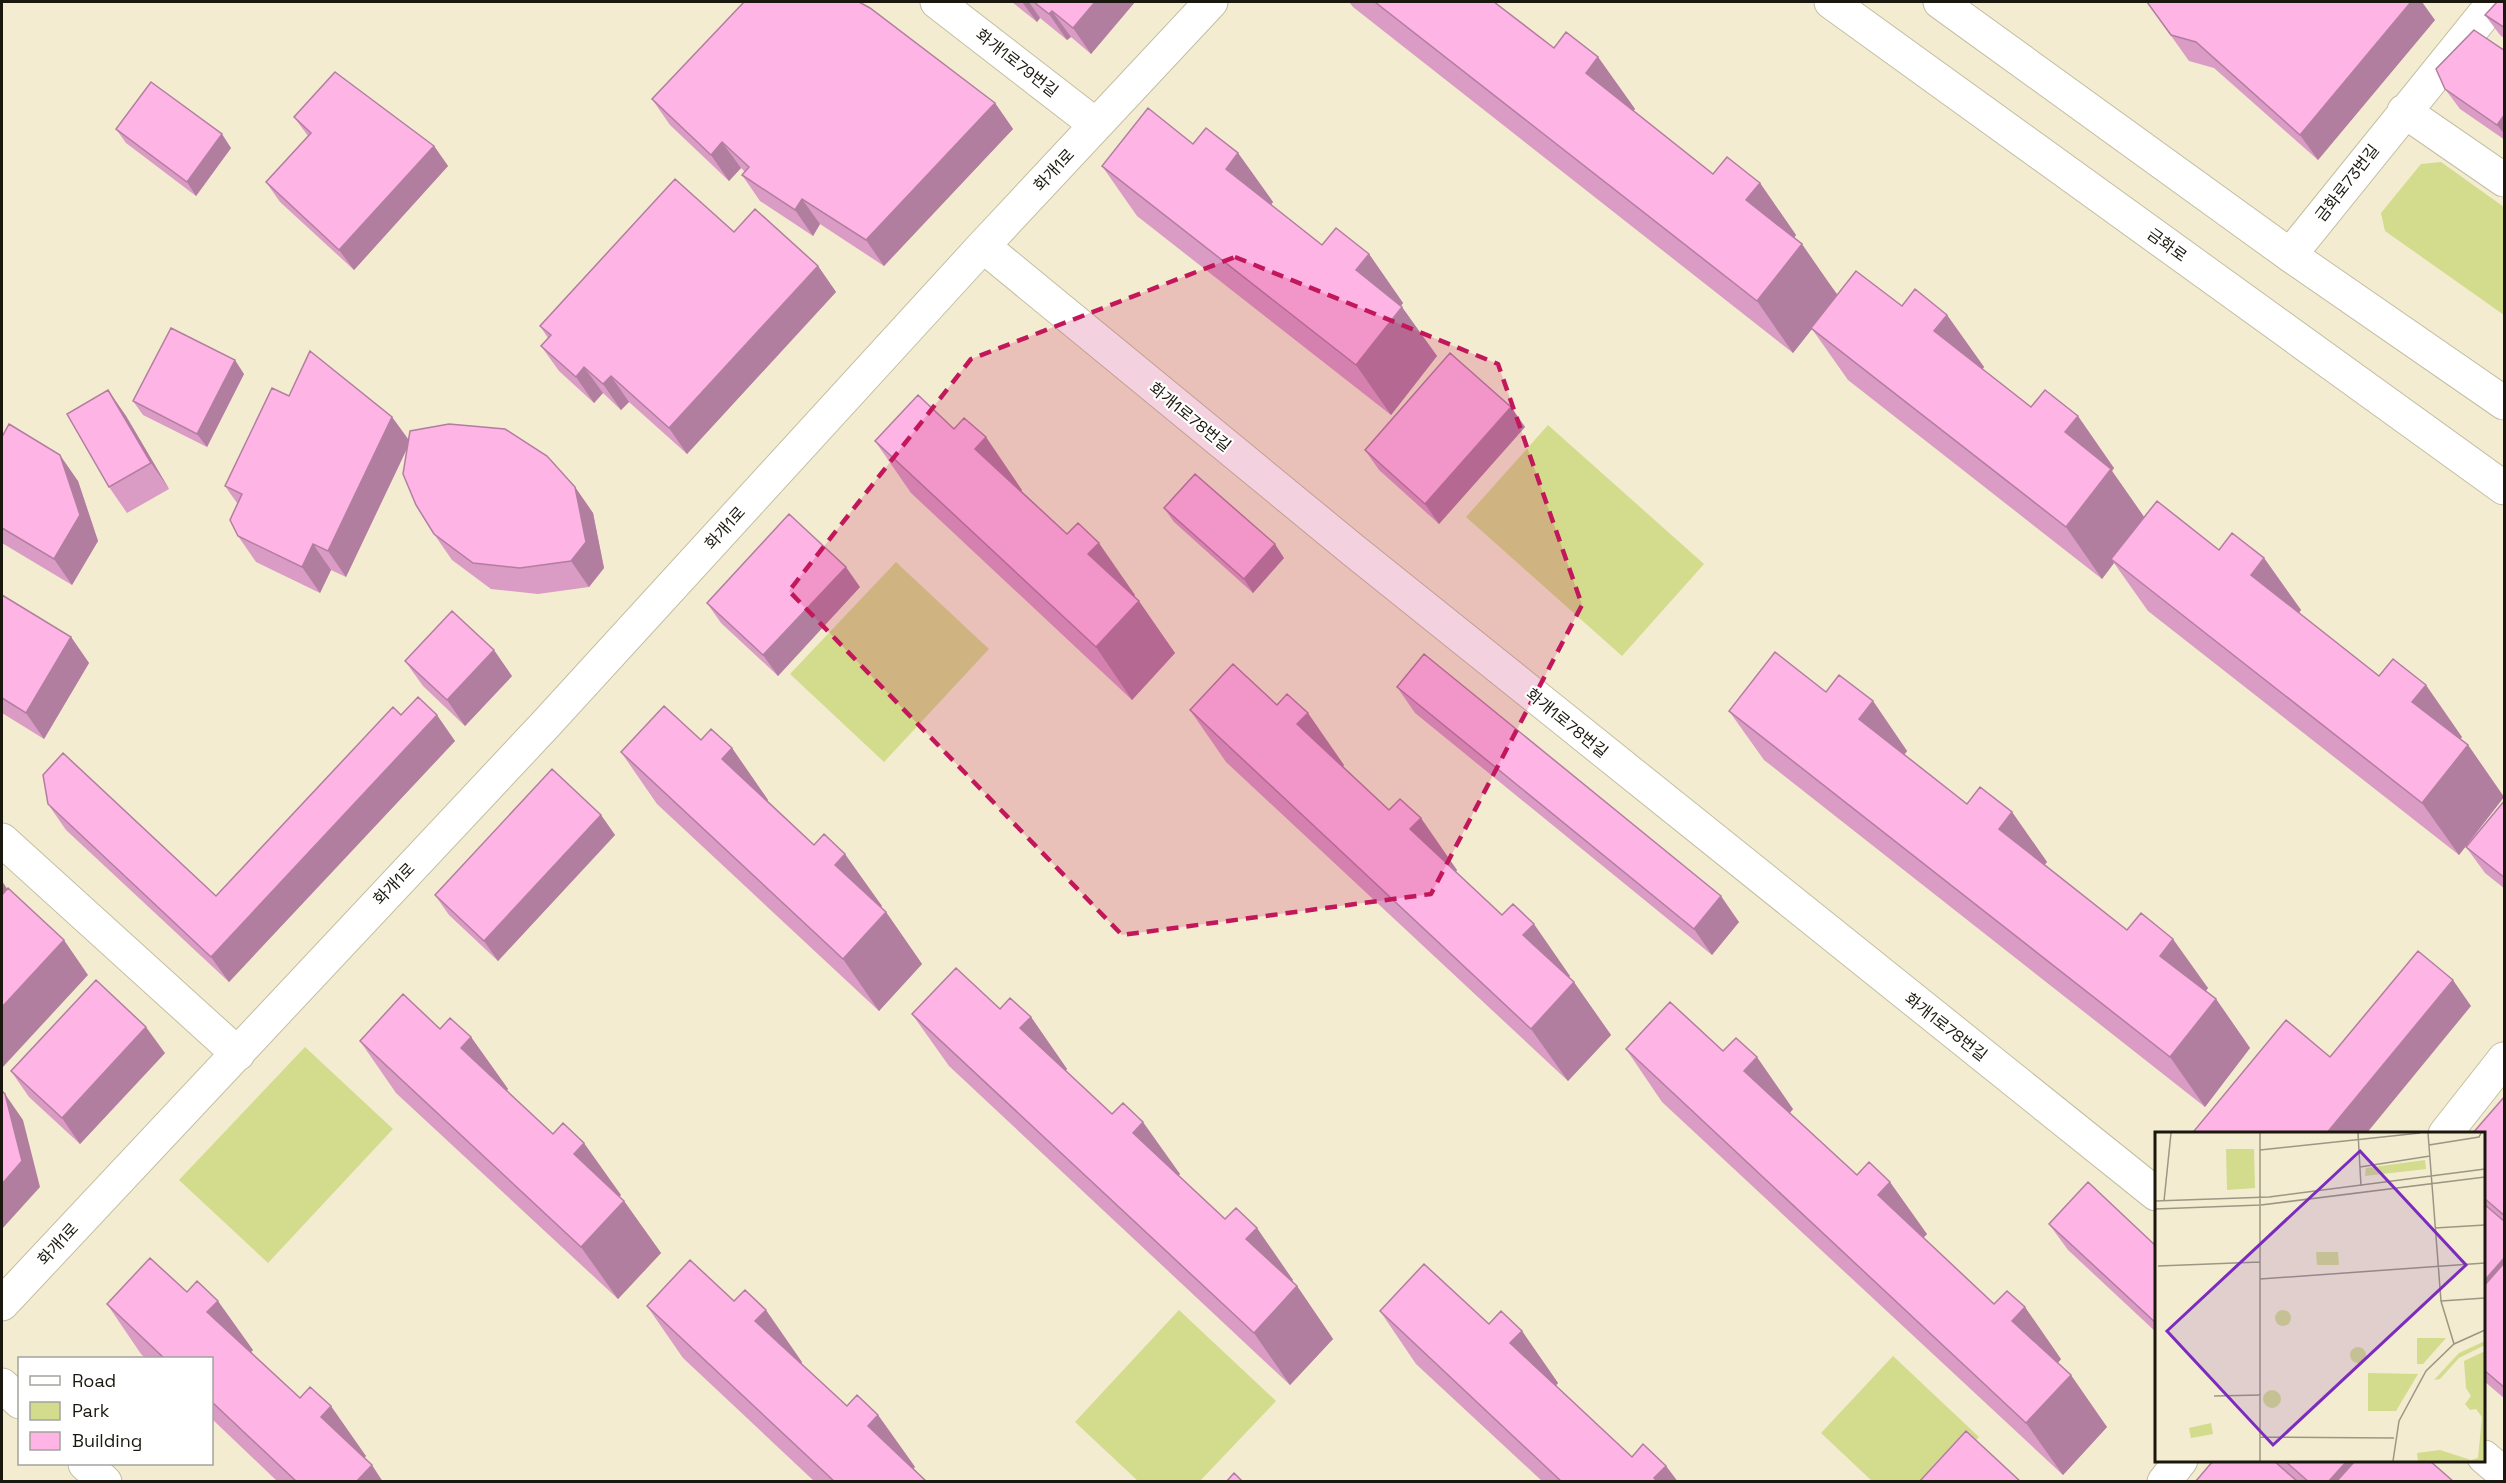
<svg xmlns="http://www.w3.org/2000/svg" width="2506" height="1483" font-family="'Space Grotesk','Noto Sans KR',sans-serif">
<style>
.green{fill:#d3db8d}
.lines{fill:none;stroke-linecap:round;stroke-linejoin:round}
.minor-casing{stroke:#c4bea3;stroke-width:35}
.secondary-casing{stroke:#c4bea3;stroke-width:35}
.minor{stroke:#fff;stroke-width:33}
.secondary{stroke:#fff;stroke-width:33}
.wall{fill:#da9bc5}
.shaded-wall{fill:#b27ea0}
.building{fill:#feb4e5;stroke:#b27ea0;stroke-width:1.5}
.marked{fill:#c2185b;fill-opacity:0.2;stroke:#c2185b;stroke-width:4.5;stroke-dasharray:12 8;stroke-linejoin:round}
.labels{text-anchor:middle;dominant-baseline:central;stroke-width:4.5;stroke-linejoin:round;paint-order:stroke}
.street-label{font-size:16px;fill:#1a180e;stroke:#fff}
.inset-road{fill:none;stroke:#9c9783;stroke-width:1.5}
.view{fill:#7b2cbf;fill-opacity:0.15;stroke:#7b2cbf;stroke-width:3}
.inset-edge{fill:none;stroke:#1a180e;stroke-width:3}
</style>
<rect width="100%" height="100%" fill="#f3ecd1"/>
<path class="green" d="M2441,162L2504,207V315L2385,231L2381,213L2421,164Z
M1548,425L1704,564L1622,656L1466,517Z
M896,562L989,649L884,762L790,674Z
M305,1047L393,1129L268,1263L179,1180Z
M1179,1310L1276,1401L1200,1481H1138L1075,1422Z
M1893,1356L1979,1437L1937,1481L1873,1482L1821,1433Z"/>
<g class="lines">
<defs>
<path id="minor" d="M937,2L1096,125
M2404,111L2504,180
M983,246L1353,550L2156,1194
M2290,255L2494,2
M2,840L238,1054
M2445,1134L2504,1059
M2,1304L545,725L983,246L1211,2
M2,1385L20,1402
M2484,1457L2504,1474
M85,1464L105,1482
M2164,1482L2181,1460"/>
<path id="secondary" d="M1831,2L2504,488
M1940,2L2290,255L2504,403"/>
</defs>
<use href="#minor" class="minor-casing"/>
<use href="#secondary" class="secondary-casing"/>
<use href="#minor" class="minor"/>
<use href="#secondary" class="secondary"/>
</g>
<path class="wall" d="M1012,2H1135L1091,54L1071,37L1067,40L1040,18L1037,22Z
M1349,2H1494L1554,48L1598,57L1635,109L1633,111L1713,174L1760,183L1796,235L1794,238L1838,295L1947,315L1984,367L1982,369L2031,407L2114,468L2112,471L2144,517L2219,550L2264,558L2301,610L2299,613L2379,676L2462,737L2460,739L2468,745L2504,797L2459,855L2148,611L2114,563L2102,579L1848,380L1812,329L1793,353L1353,7Z
M2147,2L2435,20L2318,160L2214,68L2189,61Z
M2505,2V39L2500,35L2485,15Z
M2505,51V140L2460,109L2445,89Z
M652,99L995,103L1013,129L884,266L820,224L813,236L760,201L742,175L745,172L741,168L729,181L670,125Z
M294,117L434,146L448,166L354,270L280,202L266,182L308,136Z
M116,129L231,148L196,196L126,143Z
M1193,144L1238,153L1273,202L1271,205L1322,245L1369,254L1403,303L1401,306L1437,356L1391,415L1137,216L1102,166Z
M734,232L818,266L836,292L687,454L629,402L621,410L603,393L594,403L559,371L541,346L548,338L540,326Z
M244,374L207,447L143,415L133,401Z
M108,390L126,416L169,489L127,513L109,487Z
M289,396L392,417L409,440L575,487L593,513L604,568L589,587L538,594L491,589L452,560L434,534L407,449L346,577L331,570L320,593L256,562L238,536L237,503L225,486Z
M1511,407L1525,427L1439,524L1379,470L1365,450Z
M954,429L1022,490L1021,491L1067,534L1135,595L1134,597L1175,653L1132,700L911,493L875,441Z
M2,437L78,481L98,541L72,585L2,543Z
M1164,508L1284,558L1253,593L1174,522Z
M860,587L778,676L721,623L707,603Z
M2,595L71,637L89,663L44,739L2,713Z
M405,661L512,676L465,726L423,686Z
M1397,687L1739,922L1712,955L1415,713Z
M1826,692L1873,701L1907,751L1904,755L1967,804L2012,812L2047,862L2044,865L2127,930L2208,988L2206,991L2216,999L2250,1048L2205,1107L1764,760L1729,711Z
M1277,705L1344,765L1343,767L1389,810L1457,870L1456,872L1502,915L1570,976L1569,977L1611,1035L1568,1081L1226,762L1190,710Z
M401,715L455,741L229,982L66,830L48,804L216,896Z
M701,740L732,748L768,800L767,802L814,845L882,906L880,907L886,912L922,964L879,1011L657,804L621,752Z
M2505,800V889L2485,873L2466,847Z
M601,815L615,835L498,961L449,915L435,895Z
M1000,1009L1031,1017L1067,1069L1066,1071L1112,1114L1180,1174L1178,1176L1225,1219L1293,1280L1292,1281L1297,1286L1333,1339L1290,1385L949,1066L912,1014Z
M440,1029L471,1037L508,1089L506,1091L553,1134L621,1195L619,1196L624,1201L661,1253L618,1299L396,1093L360,1041Z
M1626,1049L1723,1051L1793,1109L1790,1113L1857,1175L1927,1234L1923,1238L1994,1304L2061,1359L2058,1363L2107,1427L2063,1475L1662,1102Z
M165,1053L80,1144L29,1097L11,1071Z
M2505,1096V1399L2484,1381V1134Z
M2049,1224L2157,1247V1333L2068,1250Z
M187,1292L253,1350L251,1352L300,1398L366,1456L364,1458L383,1482H278L212,1419V1359H146L141,1354L107,1304Z
M734,1301L802,1362L801,1363L847,1406L878,1415L915,1467L913,1468L927,1482H815L683,1358L647,1306Z
M1380,1311L1489,1324L1522,1331L1558,1383L1556,1386L1632,1457L1666,1466L1678,1482H1543L1416,1364Z
M2213,1461H2430L2454,1482H2195Z"/>
<path class="shaded-wall" d="M1022,2H1029L1040,18L1037,22Z
M1095,2H1135L1091,54L1073,28Z
M2411,2H2422L2435,20L2318,160L2300,135Z
M1052,11L1071,37L1067,40L1049,14Z
M1598,57L1635,109L1622,126L1586,73Z
M995,103L1013,129L884,266L866,240Z
M2505,114V135L2497,125Z
M222,134L231,148L196,196L187,182Z
M722,142L741,168L729,181L711,155Z
M434,146L448,166L354,270L339,250Z
M1238,153L1273,202L1260,218L1226,169Z
M1760,183L1796,235L1783,252L1746,200Z
M802,199L820,224L813,236L795,210Z
M1802,244L1838,296L1793,353L1757,301Z
M1369,254L1403,303L1390,320L1356,270Z
M818,266L836,292L687,454L669,428Z
M1402,307L1437,356L1391,415L1356,365Z
M1947,315L1984,367L1971,383L1934,331Z
M235,360L244,374L207,447L197,434Z
M584,367L603,393L594,403L576,377Z
M611,376L629,402L621,410L603,384Z
M108,390L126,416L169,489L151,463Z
M1511,407L1525,427L1439,524L1425,504Z
M2078,416L2114,468L2112,471L2147,521L2111,559L2114,563L2102,579L2066,527L2065,432Z
M392,417L410,442L346,577L328,551Z
M986,437L1022,490L1012,501L975,449Z
M60,455L78,481L98,541L72,585L54,559Z
M575,487L593,513L604,568L589,587L571,561Z
M1099,543L1135,595L1125,606L1088,554Z
M313,544L331,570L320,593L302,567Z
M1275,544L1284,558L1253,593L1244,579Z
M2264,558L2301,610L2287,627L2251,575Z
M846,567L860,587L778,676L763,655Z
M1139,601L1175,653L1132,700L1096,647Z
M71,637L89,663L44,739L26,713Z
M494,650L512,676L465,726L447,700Z
M2426,685L2462,737L2449,754L2412,702Z
M1873,701L1907,751L1894,768L1859,719Z
M1308,713L1344,765L1334,776L1297,724Z
M437,715L455,741L229,982L211,957Z
M2468,745L2504,797L2459,855L2422,803Z
M732,748L768,800L758,811L722,759Z
M2012,812L2047,862L2033,878L1999,829Z
M601,815L615,835L498,961L484,941Z
M1421,818L1457,870L1447,882L1410,829Z
M845,854L882,906L871,917L835,865Z
M2,881L26,917L2,943Z
M1721,896L1739,922L1712,955L1694,929Z
M886,912L922,964L879,1011L843,959Z
M1534,924L1570,976L1560,987L1523,935Z
M2173,939L2208,988L2195,1005L2160,956Z
M64,940L88,975L2,1068V1007Z
M2453,980L2471,1006L2366,1134H2326Z
M1574,982L1611,1035L1568,1081L1531,1029Z
M2216,999L2250,1048L2205,1107L2170,1057Z
M1031,1017L1067,1069L1057,1080L1020,1028Z
M146,1027L165,1053L80,1144L62,1118Z
M471,1037L508,1089L497,1100L461,1048Z
M1757,1057L1793,1109L1781,1123L1744,1071Z
M5,1094L23,1120L40,1187L2,1229V1184Z
M1143,1122L1180,1174L1169,1185L1133,1133Z
M584,1143L621,1195L610,1206L574,1154Z
M1890,1182L1927,1234L1914,1247L1878,1195Z
M624,1201L661,1253L618,1299L581,1247Z
M1257,1228L1293,1280L1283,1291L1246,1239Z
M2505,1257V1304L2484,1328V1281Z
M1297,1286L1333,1339L1290,1385L1254,1333Z
M218,1301L253,1350L242,1361L207,1312Z
M2025,1307L2061,1359L2049,1373L2012,1321Z
M766,1310L802,1362L792,1373L755,1321Z
M1522,1331L1558,1383L1546,1396L1510,1343Z
M2071,1375L2107,1427L2063,1475L2026,1423Z
M331,1406L366,1456L355,1467L321,1417Z
M878,1415L915,1467L904,1478L868,1426Z
M2347,1461H2388L2369,1482H2328Z
M372,1465L383,1482H356Z
M1666,1466L1678,1482H1657L1654,1478Z"/>
<path class="building" d="M744,2H859L870,8L995,103L866,240L802,199L795,210L742,175L749,167L722,142L711,155L652,99Z
M1034,2H1095L1073,28L1052,11L1049,14Z
M1375,2H1494L1554,48L1566,32L1598,57L1586,73L1713,174L1727,157L1760,183L1746,200L1802,244L1757,301Z
M2147,2H2411L2300,135L2196,42L2171,35Z
M2497,2H2505V28L2485,15Z
M2474,30L2505,51V114L2497,125L2445,89L2436,69Z
M335,72L434,146L339,250L266,182L311,133L294,117Z
M151,82L222,134L187,182L116,129Z
M1148,108L1193,144L1206,128L1238,153L1226,169L1322,245L1336,228L1369,254L1356,270L1402,307L1356,365L1102,166Z
M675,179L734,232L755,209L818,266L669,428L611,376L603,384L584,367L576,377L541,346L551,335L540,326Z
M1856,271L1902,306L1915,289L1947,315L1934,331L2031,407L2045,390L2078,416L2065,432L2111,469L2066,527L1811,328Z
M171,328L235,360L197,434L133,401Z
M310,351L392,417L328,551L313,544L302,567L238,536L230,520L242,494L225,486L272,388L289,396Z
M1450,353L1511,407L1425,504L1365,450Z
M108,390L151,463L109,487L67,414Z
M918,395L954,429L964,418L986,437L975,449L1067,534L1078,523L1099,543L1088,554L1139,601L1096,647L875,441Z
M9,424L60,455L80,515L54,559L2,528V437Z
M449,424L505,429L547,456L575,487L586,542L571,561L520,568L473,563L434,534L416,505L403,474L410,431Z
M1195,474L1275,544L1244,579L1164,508Z
M2157,501L2219,550L2232,533L2264,558L2251,575L2379,676L2393,659L2426,685L2412,702L2468,745L2422,803L2111,559Z
M789,514L846,567L763,655L707,603Z
M2,595L71,637L26,713L2,698Z
M452,611L494,650L447,700L405,661Z
M1775,652L1826,692L1839,675L1873,701L1859,719L1967,804L1980,787L2012,812L1999,829L2127,930L2141,913L2173,939L2160,956L2216,999L2170,1057L1729,711Z
M1424,654L1721,896L1694,929L1397,687Z
M1233,664L1277,705L1287,694L1308,713L1297,724L1389,810L1400,799L1421,818L1410,829L1502,915L1513,904L1534,924L1523,935L1574,982L1531,1029L1190,710Z
M418,697L437,715L211,957L48,804L43,775L63,753L216,896L393,707L401,715Z
M664,706L701,740L711,729L732,748L722,759L814,845L824,834L845,854L835,865L886,912L843,959L621,752Z
M552,769L601,815L484,941L435,895Z
M2505,800V878L2466,847Z
M8,888L64,940L2,1007V895Z
M2418,951L2453,980L2326,1134H2198L2194,1131L2286,1020L2330,1057Z
M956,968L1000,1009L1010,998L1031,1017L1020,1028L1112,1114L1123,1103L1143,1122L1133,1133L1225,1219L1236,1208L1257,1228L1246,1239L1297,1286L1254,1333L912,1014Z
M96,980L146,1027L62,1118L11,1071Z
M403,994L440,1029L450,1018L471,1037L461,1048L553,1134L563,1123L584,1143L574,1154L624,1201L581,1247L360,1041Z
M1670,1002L1723,1051L1736,1038L1757,1057L1744,1071L1857,1175L1869,1162L1890,1182L1878,1195L1994,1304L2007,1291L2025,1307L2012,1321L2071,1375L2026,1423L1626,1049Z
M2,1091L5,1094L22,1161L2,1184Z
M2505,1096V1216L2484,1198V1134H2472Z
M2088,1182L2157,1247V1324L2049,1224Z
M2484,1204L2505,1222V1257L2484,1281Z
M150,1258L187,1292L197,1281L218,1301L207,1312L300,1398L310,1387L331,1406L321,1417L372,1465L356,1482H297L212,1402V1359H165L107,1304Z
M690,1260L734,1301L745,1290L766,1310L755,1321L847,1406L857,1395L878,1415L868,1426L927,1482H835L647,1306Z
M2505,1262V1388L2484,1370V1286Z
M1424,1264L1489,1324L1501,1311L1522,1331L1510,1343L1632,1457L1643,1444L1666,1466L1654,1478L1658,1482H1562L1380,1311Z
M1966,1431L2021,1482H1919Z
M2213,1461H2274L2298,1482H2195Z
M2285,1461H2347L2328,1482H2309Z
M2355,1461H2430L2454,1482H2336Z
M1234,1473L1243,1482H1226Z"/>
<path class="marked" d="M1235,257L1498,364L1582,605L1431,894L1122,935L789,591L971,359Z"/>
<g class="labels">
<g class="street-label">
<text transform="translate(1017 63) rotate(38)">화개1로79번길</text>
<text transform="translate(1054 170) rotate(-47)">화개1로</text>
<text transform="translate(2347 183) rotate(-52)">금화로73번길</text>
<text transform="translate(2167 245) rotate(36)">금화로</text>
<text transform="translate(1190 417) rotate(39)">화개1로78번길</text>
<text transform="translate(725 528) rotate(-48)">화개1로</text>
<text transform="translate(1567 723) rotate(39)">화개1로78번길</text>
<text transform="translate(394 884) rotate(-46)">화개1로</text>
<text transform="translate(1946 1027) rotate(38)">화개1로78번길</text>
<text transform="translate(58 1244) rotate(-47)">화개1로</text>
</g>
</g>
<g transform="translate(2155 1132)">
<rect width="330" height="330" fill="#f3ecd1"/>
<path d="M71,17H99L100,56L72,58ZM270,28L271,37L210,44L211,36ZM161,120H183L184,133H162ZM120 186a8 8 0 1 1 16 0a8 8 0 1 1-16 0ZM262,206H291L268,232H262ZM330,209V213L304,226L285,247L279,248L304,221ZM195 223a8 8 0 1 1 16 0a8 8 0 1 1-16 0ZM330,219V329H263L262,321L285,318L316,328L323,326L327,285L321,277L315,278L310,272L316,264L311,256L309,229ZM213,241L263,242L241,279H213ZM108 267a9 9 0 1 1 18 0a9 9 0 1 1-18 0ZM56,291L58,302L36,306L34,296Z" fill="#d3db8d"/>
<path class="inset-road" d="M105,1V329M203,1L206,54M273,1L286,169L299,212M274,13L324,5L326,1M105,18L265,1M205,35L275,24M0,69L114,65L330,37M9,69L16,1M0,77L106,73L330,45M280,96L330,93M3,134L105,130M105,147L330,131M286,169L330,166M59,264L106,263M105,305L239,306M238,329L244,289L271,239L299,212L330,198"/>
<path class="view" d="M205,19L311,133L118,313L12,199Z"/>
<rect width="330" height="330" class="inset-edge"/>
</g>
<rect width="2506" height="1483" fill="none" stroke="#1a180e" stroke-width="6"/>
<rect x="18" y="1357" width="195" height="108" fill="#ffffff" stroke="#a3a39f" stroke-width="1.5"/>
<rect x="30" y="1376" width="30" height="9" fill="#ffffff" stroke="#a3a39f" stroke-width="1.5"/>
<text x="72" y="1387" font-size="18" fill="#1a180e">Road</text>
<rect x="30" y="1402" width="30" height="18" fill="#d3db8d" stroke="#a3a39f" stroke-width="1.5"/>
<text x="72" y="1417" font-size="18" fill="#1a180e">Park</text>
<rect x="30" y="1432" width="30" height="18" fill="#feb4e5" stroke="#a3a39f" stroke-width="1.5"/>
<text x="72" y="1447" font-size="18" fill="#1a180e">Building</text>
</svg>
